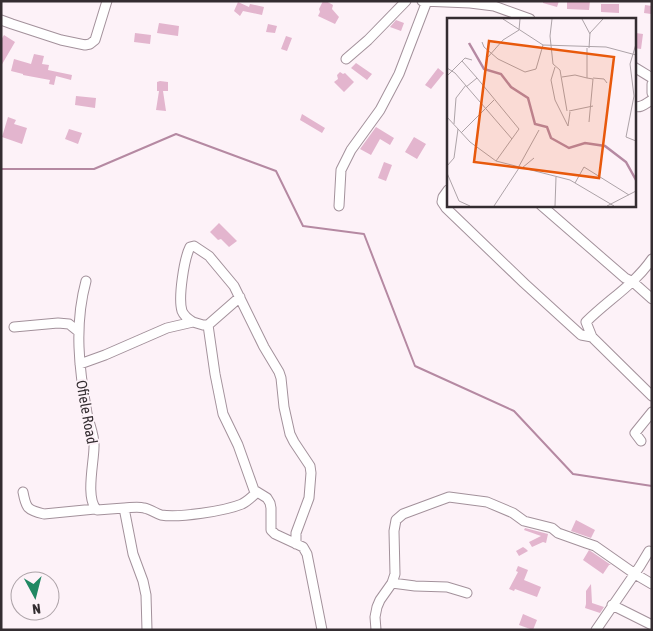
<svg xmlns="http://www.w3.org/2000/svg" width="653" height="631" font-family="'Asap Condensed',sans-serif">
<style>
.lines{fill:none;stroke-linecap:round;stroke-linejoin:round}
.stream{stroke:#b589a2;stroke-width:2}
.building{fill:#e3b5ce}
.minor-casing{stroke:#a3919b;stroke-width:11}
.minor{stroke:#fff;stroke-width:9}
.labels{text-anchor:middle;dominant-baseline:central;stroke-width:4;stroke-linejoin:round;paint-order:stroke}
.street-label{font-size:15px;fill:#342d31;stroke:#fdf2f8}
.inset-river{fill:none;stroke:#b589a2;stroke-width:2.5}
.inset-road{fill:none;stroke:#ada3a8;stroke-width:1}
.view{fill:#e8590c;fill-opacity:0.15;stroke:#e8590c;stroke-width:2.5}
.inset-edge{fill:none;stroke:#342d31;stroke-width:2.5}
</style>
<rect width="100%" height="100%" fill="#fdf2f8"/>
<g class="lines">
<path class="stream" d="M1,169H94L176,134L276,171L303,226L364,234L415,366L514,411L573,474L652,486"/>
</g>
<path class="building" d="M323,1H326L333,5L332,9L339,17L335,24L318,16L320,12L319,9Z
M543,1H559L557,7L543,3Z
M567,1H590L589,10L567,9Z
M238,2L249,7L250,4L264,7L262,15L243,11L240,16L234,11Z
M601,4H619V13L601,12Z
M645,5L652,6L651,14L644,13Z
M396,20L404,23L401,31L390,27Z
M159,23L179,26L178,36L157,33Z
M268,24L277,26L275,33L266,32Z
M135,33L151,35L150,44L134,42Z
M636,33L643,34L641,49L634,48Z
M4,35L15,42L1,66V40Z
M286,36L292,38L287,51L281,49Z
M34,54L44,56L42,64L49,65L48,70L72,75L71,80L56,76L54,85L49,84L50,80L23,75V74L11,71L14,59L31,64Z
M356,63L372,74L367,80L351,68Z
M438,68L444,73L431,89L425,85Z
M340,72L343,74L345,73L354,82L344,92L334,82L338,79L337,75Z
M160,81L168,82V91H163L166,111L156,110L159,91H157V82Z
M76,96L96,98L95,108L75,105Z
M302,114L325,128L322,133L300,120Z
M8,117L16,120L14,124L27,128L22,144L2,137Z
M376,127L394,138L390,145L380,139L371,155L360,149Z
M69,129L82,133L78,144L65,139Z
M414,137L426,144L417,159L405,152Z
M384,162L392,165L386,181L378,178Z
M219,223L237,241L229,247L221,239L218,240L210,232Z
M576,520L595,530L591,538L571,531Z
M525,528L548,534L546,543L543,542L532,547L529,542L541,536L524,530Z
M523,547L526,549L528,551L519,556L516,551Z
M589,550L592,552L611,565H609L603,574L583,560Z
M518,566L528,570L524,580L541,587L537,597L515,589L514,591L509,589L518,572L516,571Z
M591,584L592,603L604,607L600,613L585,608L586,604V591Z
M523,614L537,620L533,630L519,625Z"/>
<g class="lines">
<defs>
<path id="minor" d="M422,1L470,3L494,6L530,19
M1,20L12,24L61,40L85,45L90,44L95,40L107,1
M346,59L368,40L406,1
M634,67L652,78
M652,84V93
M634,106C641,109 646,103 652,100
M448,190L443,197L442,202L446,208L524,283L581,335L592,337L652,396
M541,205L625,278L633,282L652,299
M339,206L341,170L351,150L380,110L399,74L427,1
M86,281C74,325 79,369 87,413C89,424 95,436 94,447C94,462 85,499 97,510L124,508L133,554L143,581L146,595L147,630
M193,322C188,319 184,316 182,311C178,298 184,259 190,247L194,246L209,256L234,286L264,347L279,372L281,378L284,407L290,434L294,442L310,466L311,473L309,498L296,533V544
M208,325L215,374L223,414L238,445L254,490L267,498L270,503L271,508V530L275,534L303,547L307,554L322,630
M208,325L240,297
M14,327L58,323L69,324L79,332
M592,337L586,322C608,300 634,285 652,259
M80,364L105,355L167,328L193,322L203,325H208
M641,441L635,433L652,412
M23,492C26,508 27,510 44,514L95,509
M124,508C130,508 137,506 144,508C150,509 155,513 161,515C179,518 225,511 242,504C248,501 252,497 257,492
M392,583L415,586L447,587L467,593
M612,605L652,625
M376,630L375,617L377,607L380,600L392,583L395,574L394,531L396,520L403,514L449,497L487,502L513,513L524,521L552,528L558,533L586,543L595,546L635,574L652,584
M596,630L640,566L649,551"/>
</defs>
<use href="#minor" class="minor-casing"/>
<use href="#minor" class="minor"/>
</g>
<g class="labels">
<g class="street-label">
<text transform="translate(87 412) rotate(80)">Ofiele Road</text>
</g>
</g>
<g transform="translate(447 18)">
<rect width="189" height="189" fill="#fdf2f8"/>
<path class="inset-river" d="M22,25L37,51L54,56L64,69L81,80L88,106L100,109L104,120L122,130L138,125L158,128L179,144L189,162"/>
<path class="inset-road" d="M56,1L96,27L159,29L189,37M105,1L103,18L106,46L113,52L120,93M135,1L143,16M35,24L37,29L51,41L78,54L89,51L96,27M189,26L183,46L187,78L179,119L189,123M140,30V60L146,61L142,104M142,30L143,15L156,1M41,39L56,22L72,12L73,1M15,43L30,60M108,49L104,62L108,82L121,108L123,94M0,50L8,55L65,121M0,58L18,40L25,42M115,59L128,57L140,60M146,60L157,61L160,65M19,69L30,60L72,111L49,143M122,93L146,88M0,99L23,124L49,143L123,162L167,188M7,106L9,80L19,67M14,115L47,82M0,148L7,140L11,111M71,150L92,112M75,150L87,140M0,155L12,183L23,188M128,165L137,149L182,177M47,188L72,150M108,188L109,159M160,188L189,173"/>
<path class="view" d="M42,23L167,39L152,160L27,144Z"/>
<rect width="189" height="189" class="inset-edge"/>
</g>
<rect width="653" height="631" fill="none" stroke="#342d31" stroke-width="5"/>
<g transform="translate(35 596) rotate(173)"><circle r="24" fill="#fdf2f8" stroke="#ada3a8"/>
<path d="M0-4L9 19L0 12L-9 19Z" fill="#218863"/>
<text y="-8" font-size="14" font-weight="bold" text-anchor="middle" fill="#342d31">N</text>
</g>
</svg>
